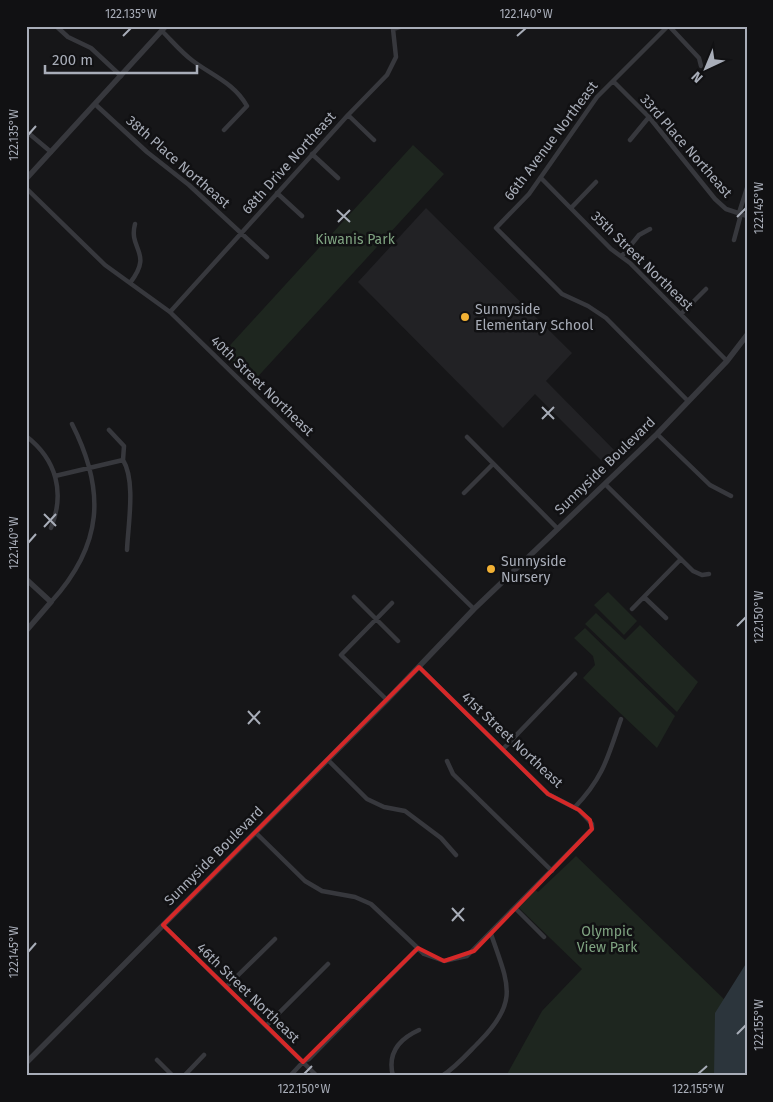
<svg xmlns="http://www.w3.org/2000/svg" width="773" height="1102" font-family="'Fira Sans',sans-serif">
<style>
.built{fill:#222225}
.green{fill:#1e261f}
.water{fill:#2c353c}
.lines{fill:none;stroke-linecap:round;stroke-linejoin:round}
.minor{stroke:#37383d;stroke-width:4.5}
.tertiary{stroke:#37383d;stroke-width:5.5}
.marked{fill:none;stroke:#d62828;stroke-width:4;stroke-linejoin:round}
.ticks{fill:none;stroke:#a8adb8;stroke-width:2}
.poi-dot{fill:#f2b134;stroke:#111113;stroke-width:2}
.labels{text-anchor:middle;dominant-baseline:central;stroke-width:5;stroke-linejoin:round;paint-order:stroke}
.street-label{font-size:14px;fill:#a8adb8;stroke:#111113}
.park-label{font-size:14px;fill:#7fa381;stroke:#111113}
.poi-label{font-size:14px;fill:#a8adb8;stroke:#111113;text-anchor:start}
.neatline{fill:none;stroke:#a8adb8;stroke-width:2}
.ticks-label{font-size:12px;text-anchor:middle;fill:#a8adb8}
</style>
<rect width="100%" height="100%" fill="#161618"/>
<path class="built" d="M426,208L572,353L546,381L621,457L609,468L535,394L503,428L358,282Z"/>
<path class="green" d="M413,145L444,174L252,383L222,354Z
M608,592L637,621L624,635L594,605Z
M596,613L625,640L640,625L698,682L677,712L585,624Z
M585,628L675,716L657,748L583,678L595,665L593,656L574,638Z
M576,856L726,1001L715,1076H506L542,1011L582,969L517,906L533,888L538,892Z"/>
<path class="water" d="M747,962V1037L745,1046L747,1076H714L715,1013Z"/>
<g class="lines">
<path class="minor" d="M56,26L68,37L91,48L121,76
M668,26L597,97L529,194L496,228L562,294L588,306L606,318L688,401
M669,26L699,58L701,66
M162,31C172,41 182,53 193,61C213,76 234,83 247,106L224,130
M613,81L649,117L715,199L726,209L747,216
M96,105L147,152L189,185L267,257
M348,115L374,140
M26,131L51,152
M630,140L649,117
M312,154L338,178
M541,178L611,249L630,263L727,361
M26,188L105,265L170,312L474,609
M277,193L302,216
M571,208L596,182
M739,213L747,188
M734,240L741,214
M622,256L639,235L650,229
M130,283C154,252 128,250 135,224
M170,312L348,115L387,75L396,57L393,29L403,26
M681,314L706,289
M109,430L124,446L123,460
M657,434L710,485L731,496
M26,436C57,460 65,493 51,528
M467,437L558,529
M55,476L123,460C136,481 128,525 127,550
M605,484L693,571L702,575L709,574
M464,493L493,464
M354,597L398,641
M644,597L666,618
M51,602C103,545 106,491 72,424
M632,609L681,559
M387,700L341,655L392,603
M503,749L575,674
M328,760L367,799L384,807L405,811L441,838L456,855
M447,761L453,774L552,871
M575,807C604,777 608,756 621,719
M256,833L305,881L322,891L355,897L371,904L424,954L444,961L467,956L587,834L592,829V824L579,810L548,794L419,667
M516,909L544,937
M163,925L317,1076
M226,987L275,939
M266,1026L328,964
M157,1060L173,1076
M184,1076L204,1055
M290,1076L303,1062L309,1059L418,948
M393,1076C387,1053 399,1039 419,1030
M442,1076C456,1067 467,1054 479,1042C520,1001 508,984 491,934"/>
<path class="tertiary" d="M26,179L166,26
M26,579L51,602L26,631
M26,1063L387,700L474,609L657,434L727,361L747,335"/>
</g>
<path class="marked" d="M419,667L548,794L579,810L590,820L592,829L474,951L444,961L418,948L303,1062L163,925Z"/>
<path class="ticks" d="M123,36L131,28M517,36L526,28M28,135L36,126M337,210L350,222M737,217L746,208M338,222L350,210M542,407L554,419M542,419L554,407M44,514L56,526M44,527L56,514M28,543L36,534M737,626L746,617M248,711L260,724M248,724L260,711M452,908L464,921M452,921L464,908M28,952L36,943M737,1034L746,1025M304,1074L312,1066M698,1074L707,1066"/>
<g class="poi-dot">
<circle cx="465" cy="317" r="5"/>
<circle cx="491" cy="569" r="5"/>
</g>
<g class="labels">
<g class="street-label">
<text transform="translate(551 141) rotate(-53)">66th Avenue Northeast</text>
<text transform="translate(686 146) rotate(49)">33rd Place Northeast</text>
<text transform="translate(178 162) rotate(41)">38th Place Northeast</text>
<text transform="translate(289 163) rotate(-48)">68th Drive Northeast</text>
<text transform="translate(642 261) rotate(44)">35th Street Northeast</text>
<text transform="translate(262 386) rotate(44)">40th Street Northeast</text>
<text transform="translate(605 466) rotate(-44)">Sunnyside Boulevard</text>
<text transform="translate(512 740) rotate(43)">41st Street Northeast</text>
<text transform="translate(214 856) rotate(-45)">Sunnyside Boulevard</text>
<text transform="translate(248 993) rotate(44)">46th Street Northeast</text>
</g>
<g class="park-label">
<text x="355" y="239">Kiwanis Park</text>
<text x="607" y="931">Olympic<tspan x="607" dy="16">View Park</tspan></text>
</g>
<g class="poi-label">
<text x="475" y="309">Sunnyside<tspan x="475" dy="16">Elementary School</tspan></text>
<text x="501" y="561">Sunnyside<tspan x="501" dy="16">Nursery</tspan></text>
</g>
</g>
<rect width="773" height="1102" fill="none" stroke="#111113" stroke-width="55"/>
<g transform="translate(706 68) rotate(224)" stroke="#111113" stroke-width="4" paint-order="stroke">
<path d="M0-4L9 19L0 12L-9 19Z" fill="#a8adb8"/>
<text y="-8" font-size="14" font-weight="bold" text-anchor="middle" fill="#a8adb8">N</text>
</g>
<path d="M45 65v8h152v-8" fill="none" stroke="#a8adb8" stroke-width="2.5"/>
<text x="52" y="65" font-size="15" fill="#a8adb8" stroke="#111113" stroke-width="4" paint-order="stroke">200 m</text>
<rect x="28" y="28" width="718" height="1046" class="neatline"/>
<g class="ticks-label">
<text x="131" y="18">122.135°W</text>
<text x="526" y="18">122.140°W</text>
<text transform="translate(14 135) rotate(-90)" y="4">122.135°W</text>
<text transform="translate(759 208) rotate(-90)" y="4">122.145°W</text>
<text transform="translate(14 543) rotate(-90)" y="4">122.140°W</text>
<text transform="translate(759 617) rotate(-90)" y="4">122.150°W</text>
<text transform="translate(14 952) rotate(-90)" y="4">122.145°W</text>
<text transform="translate(759 1025) rotate(-90)" y="4">122.155°W</text>
<text x="304" y="1093">122.150°W</text>
<text x="698" y="1093">122.155°W</text>
</g>
</svg>
